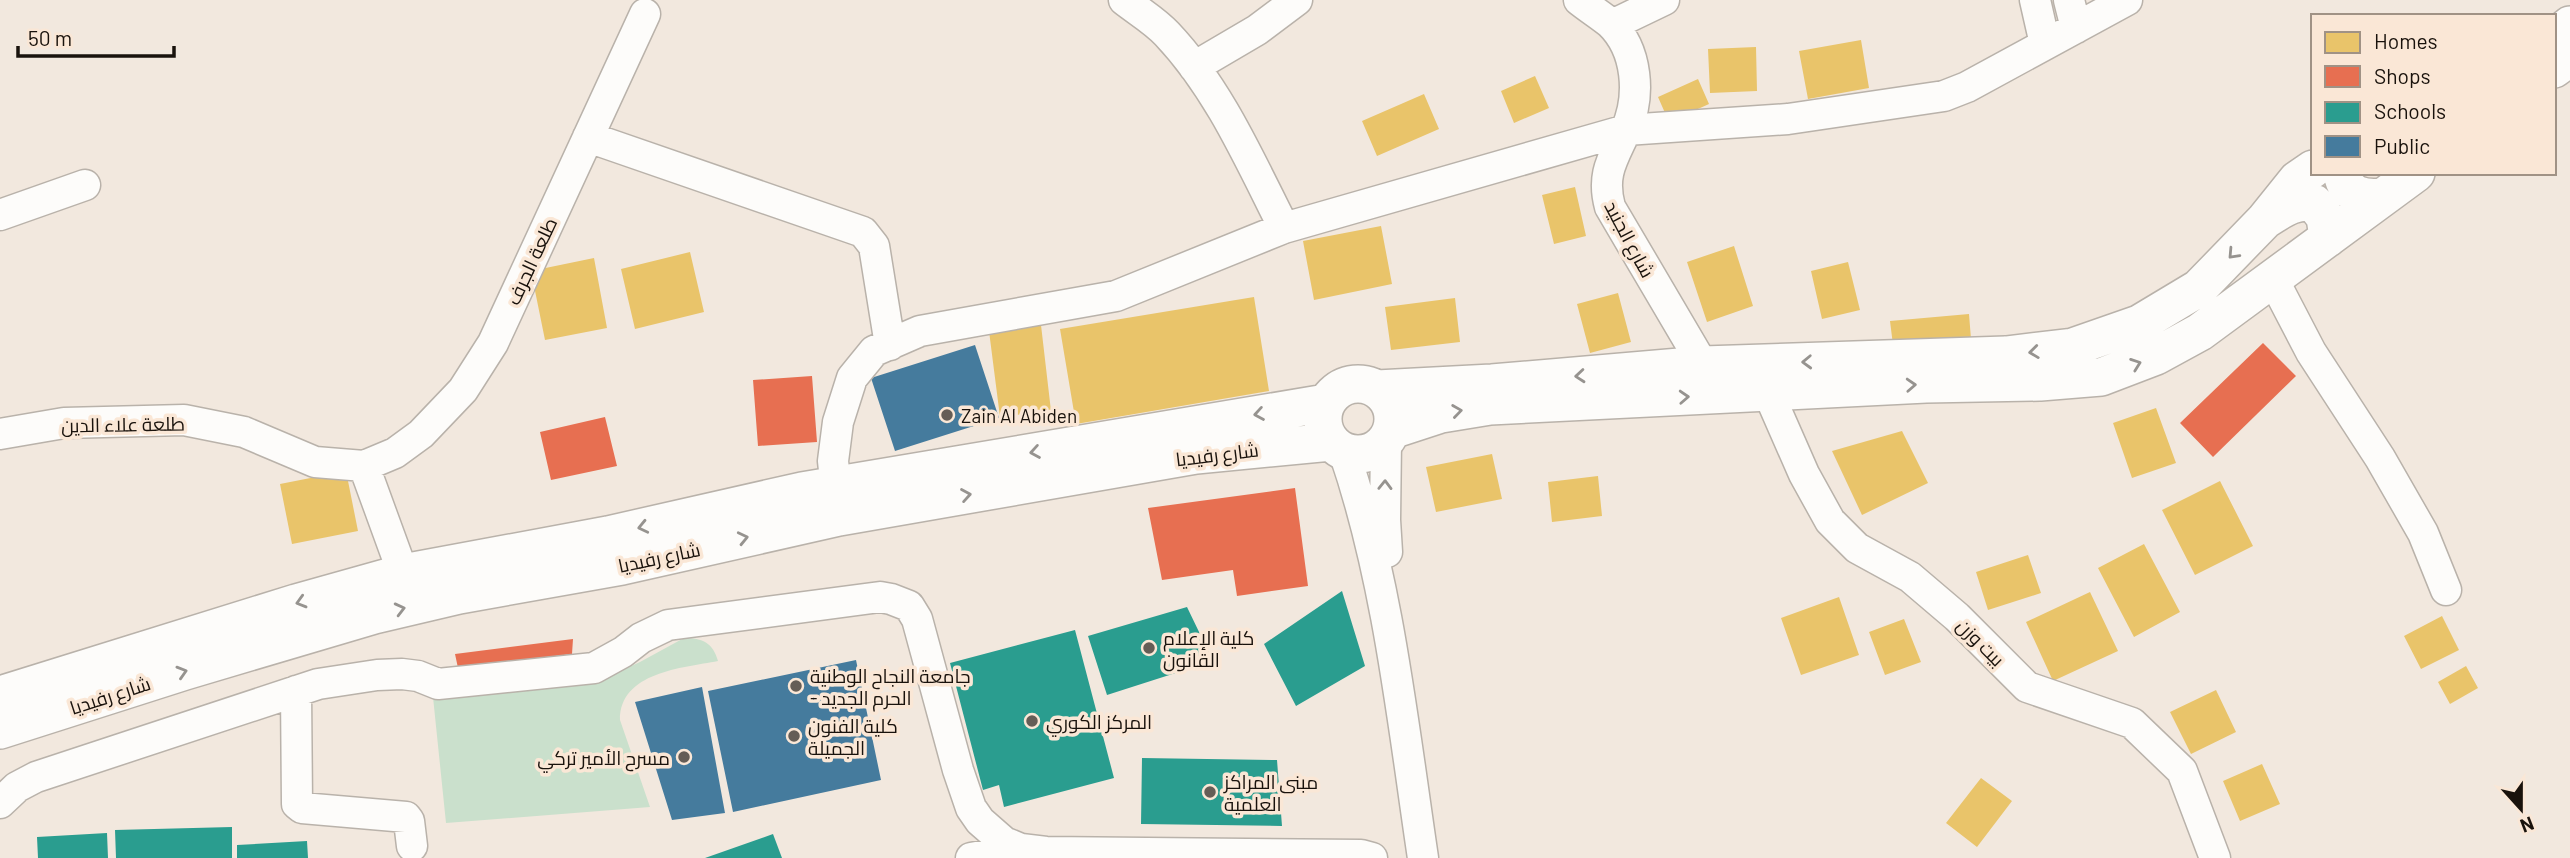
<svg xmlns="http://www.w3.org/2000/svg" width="2570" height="858" font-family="Barlow,Cairo,sans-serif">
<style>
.garden{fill:#cae0cc}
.homes{fill:#e9c46a}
.shops{fill:#e76f51}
.schools{fill:#2a9d8f}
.public{fill:#457b9d}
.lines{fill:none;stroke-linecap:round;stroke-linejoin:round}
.minor-casing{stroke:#b9b2aa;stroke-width:33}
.major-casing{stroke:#b9b2aa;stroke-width:40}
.minor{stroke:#fdfcfa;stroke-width:30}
.major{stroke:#fdfcfa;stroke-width:37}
.oneway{stroke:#96938f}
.poi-dot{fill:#655d56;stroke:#fae7d6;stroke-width:2.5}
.labels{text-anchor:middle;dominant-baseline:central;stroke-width:7;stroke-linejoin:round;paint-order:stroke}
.street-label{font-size:19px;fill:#19120c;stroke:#fae7d6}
.poi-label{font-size:19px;fill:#19120c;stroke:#fae7d6;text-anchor:start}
</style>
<rect width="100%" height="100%" fill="#f2e8de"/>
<path class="garden" d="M684,638C703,638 713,643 718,661C682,668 620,672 620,720L650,807L446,823L433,697L594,683L640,662Z"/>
<path class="homes" d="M1861,40L1869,88L1808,99L1799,51Z
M1756,47L1757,91L1710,93L1708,49Z
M1535,76L1549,108L1514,123L1501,91Z
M1698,79L1709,104L1669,122L1658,97Z
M1424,94L1439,129L1377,156L1362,121Z
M1575,187L1586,236L1554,244L1542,195Z
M1381,226L1392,284L1314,300L1303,241Z
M1734,246L1753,306L1707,322L1687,262Z
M690,252L704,312L635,329L621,269Z
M594,258L607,328L545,340L531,271Z
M1848,262L1860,310L1822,319L1811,271Z
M1618,293L1631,342L1590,353L1577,304Z
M1254,297L1269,391L1076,424L1060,329Z
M1455,298L1460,342L1391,350L1385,307Z
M1969,314L1971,339L1893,345L1890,321Z
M1041,325L1051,411L1000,417L989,331Z
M2156,408L2176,463L2132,478L2113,423Z
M1902,431L1928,483L1862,515L1832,451Z
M1492,454L1502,499L1436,512L1426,467Z
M346,471L358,531L292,544L280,484Z
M1598,476L1602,516L1552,522L1548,482Z
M2220,481L2253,546L2195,575L2162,510Z
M2144,544L2180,612L2134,637L2098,568Z
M2028,555L2041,593L1988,610L1976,572Z
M2090,592L2118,651L2053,681L2026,622Z
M1839,597L1859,655L1801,675L1781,618Z
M2442,616L2459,650L2421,669L2404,636Z
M1904,619L1921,662L1885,675L1869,632Z
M2466,666L2478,688L2450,704L2438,682Z
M2216,690L2236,732L2191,754L2170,712Z
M2262,764L2280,804L2240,821L2223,781Z
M1981,778L2012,801L1977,847L1946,823Z"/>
<path class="shops" d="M2263,343L2296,376L2213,457L2180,423Z
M812,376L817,442L758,446L753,380Z
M605,417L617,466L551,480L540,432Z
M1295,488L1308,586L1237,596L1233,570L1162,580L1148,508Z
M573,639L572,654L458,668L455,654Z"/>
<path class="schools" d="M1342,591L1365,666L1296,706L1264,644Z
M1187,607L1213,661L1107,695L1088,636Z
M1075,630L1114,778L1004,807L999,785L983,790L950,663Z
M1142,758L1277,760L1282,826L1141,824Z
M232,827V858H116L115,830Z
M107,833L108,858H38L37,837Z
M773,834L782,858H705Z
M307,841L308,858H237V845Z"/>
<path class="public" d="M975,345L999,418L895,451L871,378Z
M856,660L881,780L733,812L708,691Z
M702,687L725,813L672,820L635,702Z"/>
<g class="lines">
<defs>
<path id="minor" d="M1124,0C1138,11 1155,21 1167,34C1219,89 1250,161 1284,228
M1579,0C1589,8 1600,15 1610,23C1638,50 1641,96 1626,130C1613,159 1601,174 1610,207L1703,365
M2035,0L2045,44
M2069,0L2076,28
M1612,25L1664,0
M1194,67L1257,30L1297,0
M588,137L863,232L874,246L890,345
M0,215L85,185
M2273,279L2311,352L2380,458L2423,533L2446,590
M1768,392L1804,474L1830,521L1857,548L1910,577L1957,617L2027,687L2132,723L2182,771L2215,858
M0,434L64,423L184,420L244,432L315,462L364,466L395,453L421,434L463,390L493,343L645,14
M1386,441L1385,520L1387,552
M1344,452C1388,580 1403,724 1423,858
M364,466L403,573
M838,507L833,461L838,422L852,378L874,351L920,331L1116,296L1284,228L1626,130L1788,119L1944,96L1967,87L2127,0
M296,691L297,804L302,808L406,817L409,821L412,846
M0,803L17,787L36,777L318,684L377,675L402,674L418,676L438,684L594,668L623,652L641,638L668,625L880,597L891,599L909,606L917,619L958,770L971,808L980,821L1004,842L1021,849L1046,852L1361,855L1372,858
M971,858L1021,849"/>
<path id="major" d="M2554,38L2570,25
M2554,69L2570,57
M2342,173C2346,196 2364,199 2383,197
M2265,220C2281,210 2295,199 2314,203L2325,217L2328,238
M1323 419a35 35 0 1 1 70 0a35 35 0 1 1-70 0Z
M1377,389L1492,383L1703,365L2006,355L2073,347L2139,324L2199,288L2264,221L2297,180L2313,169
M1392,430L1441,414L1490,406L1926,384L2040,382L2101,377L2156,356L2200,332L2416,173
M0,695L296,603L403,573L608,535L802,491L1326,403
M0,730L185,671L374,615L459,595L622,566L839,517L1196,455L1331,442"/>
</defs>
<use href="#minor" class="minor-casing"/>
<use href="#major" class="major-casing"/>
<use href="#minor" class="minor"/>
<use href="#major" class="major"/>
</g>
<defs><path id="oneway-chevron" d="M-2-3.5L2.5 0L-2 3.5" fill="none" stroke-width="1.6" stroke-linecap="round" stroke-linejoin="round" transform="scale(1.75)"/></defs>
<g class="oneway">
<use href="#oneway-chevron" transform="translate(2233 254) rotate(133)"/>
<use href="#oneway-chevron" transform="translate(2034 352) rotate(173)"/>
<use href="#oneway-chevron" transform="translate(1807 362) rotate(178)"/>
<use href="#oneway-chevron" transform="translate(2136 364) rotate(-20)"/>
<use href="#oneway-chevron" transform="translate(1580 376) rotate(175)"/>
<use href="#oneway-chevron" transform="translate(1911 385) rotate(-3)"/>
<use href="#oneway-chevron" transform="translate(1684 397) rotate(-3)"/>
<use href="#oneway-chevron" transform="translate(1457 411) rotate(-8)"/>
<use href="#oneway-chevron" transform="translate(1259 414) rotate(170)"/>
<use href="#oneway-chevron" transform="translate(1035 452) rotate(170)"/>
<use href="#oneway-chevron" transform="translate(1385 485) rotate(-89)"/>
<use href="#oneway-chevron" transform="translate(966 495) rotate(-10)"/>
<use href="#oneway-chevron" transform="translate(643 527) rotate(167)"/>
<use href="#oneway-chevron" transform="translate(743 538) rotate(-13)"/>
<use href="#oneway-chevron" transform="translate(301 602) rotate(164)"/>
<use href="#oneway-chevron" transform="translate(400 609) rotate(-14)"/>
<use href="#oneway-chevron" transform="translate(182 672) rotate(-17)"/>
</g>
<g class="poi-dot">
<circle cx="947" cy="415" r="7"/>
<circle cx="1149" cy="648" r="7"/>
<circle cx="796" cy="686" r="7"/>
<circle cx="1032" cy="721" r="7"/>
<circle cx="794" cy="736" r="7"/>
<circle cx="684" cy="757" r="7"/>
<circle cx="1210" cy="792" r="7"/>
</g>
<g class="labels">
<g class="street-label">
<text transform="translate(1630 239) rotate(62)">شارع الجنيد</text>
<text transform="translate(531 261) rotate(-65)">طلعة الجرف</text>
<text transform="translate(123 424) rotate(-1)">طلعة علاء الدين</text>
<text transform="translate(1217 454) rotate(-7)">شارع رفيديا</text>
<text transform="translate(659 557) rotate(-12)">شارع رفيديا</text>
<text transform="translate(1981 642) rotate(45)">بيت وزن</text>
<text transform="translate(110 695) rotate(-18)">شارع رفيديا</text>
</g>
<g class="poi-label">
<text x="961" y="415">Zain Al Abiden</text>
<text x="1163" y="637">كلية الإعلام<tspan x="1163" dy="22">القانون</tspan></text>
<text x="810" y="675">جامعة النجاح الوطنية<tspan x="810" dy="22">- الحرم الجديد</tspan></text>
<text x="1046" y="721">المركز الكوري</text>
<text x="808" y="725">كلية الفنون<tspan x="808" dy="22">الجميلة</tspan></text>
<text x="670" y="757" text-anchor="end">مسرح الأمير تركي</text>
<text x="1224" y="781">مبنى المراكز<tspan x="1224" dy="22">العلمية</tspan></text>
</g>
</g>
<rect x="2311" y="14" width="245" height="161" fill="#fae7d6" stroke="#a09285" stroke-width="2"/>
<rect x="2325" y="32" width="35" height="21" fill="#e9c46a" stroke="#a09285" stroke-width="2"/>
<text x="2374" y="49" font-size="21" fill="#19120c">Homes</text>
<rect x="2325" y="66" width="35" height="21" fill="#e76f51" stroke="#a09285" stroke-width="2"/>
<text x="2374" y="84" font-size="21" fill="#19120c">Shops</text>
<rect x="2325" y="102" width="35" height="21" fill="#2a9d8f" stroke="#a09285" stroke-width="2"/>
<text x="2374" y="119" font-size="21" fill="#19120c">Schools</text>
<rect x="2325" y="136" width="35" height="21" fill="#457b9d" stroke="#a09285" stroke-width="2"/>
<text x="2374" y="154" font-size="21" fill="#19120c">Public</text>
<g transform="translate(2521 809) rotate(159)" stroke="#fae7d6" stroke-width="5" paint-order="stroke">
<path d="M0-5L12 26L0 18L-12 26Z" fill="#19120c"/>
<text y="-10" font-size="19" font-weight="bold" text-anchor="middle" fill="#19120c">N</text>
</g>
<path d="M18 46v10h156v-10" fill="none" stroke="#19120c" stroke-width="3.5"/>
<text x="28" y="46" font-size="21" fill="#19120c" stroke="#fae7d6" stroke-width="5" paint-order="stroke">50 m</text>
</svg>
